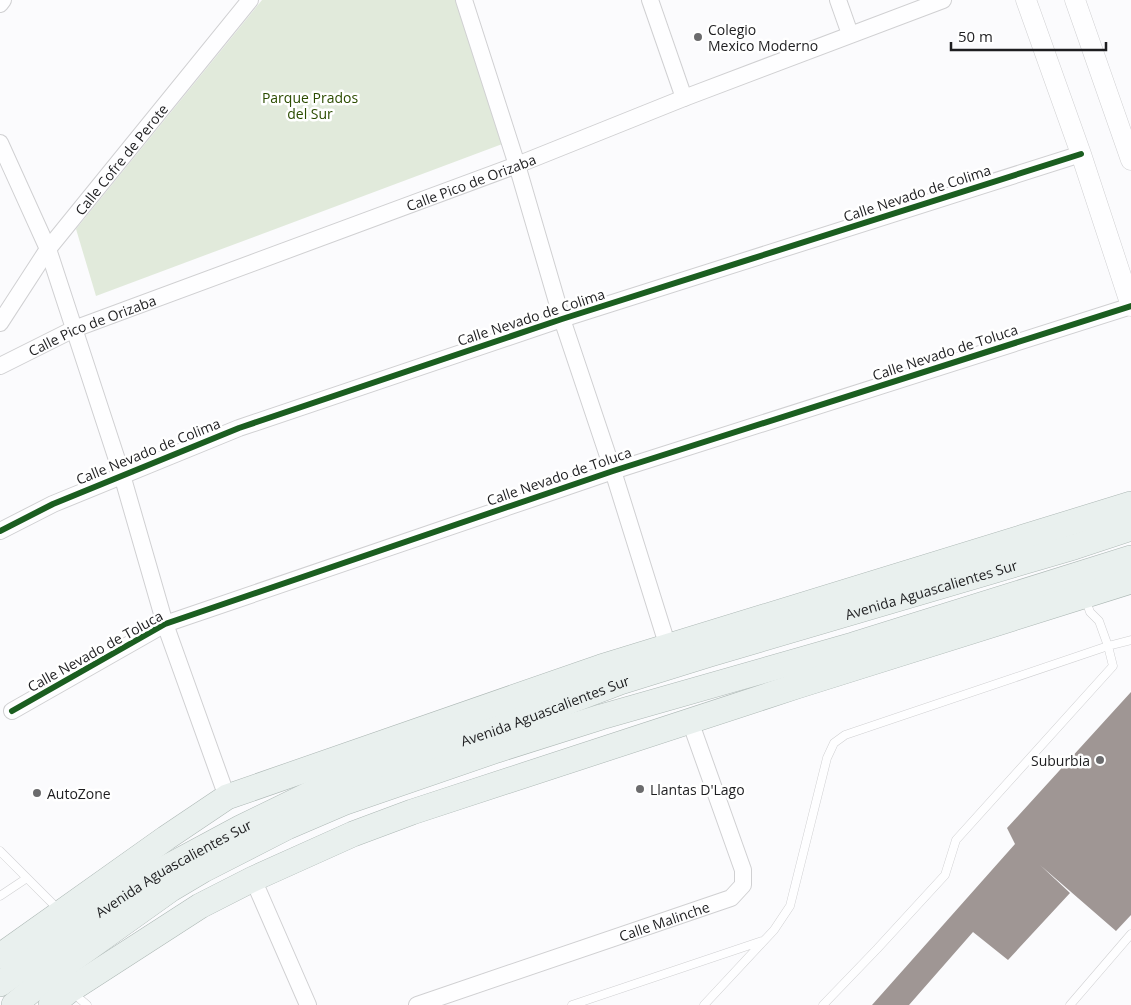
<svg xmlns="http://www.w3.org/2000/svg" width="1131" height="1005" font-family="'Open Sans',sans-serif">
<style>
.green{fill:#e1eadb}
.building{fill:#9f9694}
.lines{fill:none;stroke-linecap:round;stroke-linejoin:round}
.service-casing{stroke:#d0d0d2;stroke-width:9}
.minor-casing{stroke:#d0d0d2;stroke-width:18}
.tertiary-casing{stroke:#d0d0d2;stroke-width:21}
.primary-casing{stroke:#adb8b5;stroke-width:26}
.service{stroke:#fefeff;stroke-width:8}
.minor{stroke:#fefeff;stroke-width:16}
.tertiary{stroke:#fefeff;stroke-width:20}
.primary{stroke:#e9f0ee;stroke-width:25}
.cycleway-casing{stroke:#fff;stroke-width:9}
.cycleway{stroke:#1b5e20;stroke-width:6}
.poi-dot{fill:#6b6b6d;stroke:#fff;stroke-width:2}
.labels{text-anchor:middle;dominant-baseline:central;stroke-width:5;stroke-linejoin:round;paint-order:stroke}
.poi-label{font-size:14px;fill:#1e1e20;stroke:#fff;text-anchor:start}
.park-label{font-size:14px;fill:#2b4c00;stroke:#fff}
.street-label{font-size:14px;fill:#1e1e20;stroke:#fff}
</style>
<rect width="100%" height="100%" fill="#fbfbfd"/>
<path class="green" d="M262,0H460L505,143L96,296L76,229Z"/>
<path class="building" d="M1131,692V915L1116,931L1040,865L1070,893L1008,960L973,932L909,1005H872L1015,844L1007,828Z"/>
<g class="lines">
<defs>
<path id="service" d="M0,851L59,910
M0,896L27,878
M73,993L87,1005
M572,1005L762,941
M704,1005L774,930L790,906L827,758L834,743L845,735L1108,646L1099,621L1090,612L1085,598
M823,1005L877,949L945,875L956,840L1113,666L1108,646L1131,640
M1070,1005L1131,934"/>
<g id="minor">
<path d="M464,0L517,165L562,319L613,471L668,647"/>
<path d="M650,0L684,98"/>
<path d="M838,0L850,34"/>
<path d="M0,4L3,0"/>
<path d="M0,143L48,249L122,475L165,624L227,797"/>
<path id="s1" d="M0,323L48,249L250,0"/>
<path id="s2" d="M0,366L74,329L517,165L684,98L943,0"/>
<path d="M0,531L53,504L239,428L562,319L1081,154"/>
<path d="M12,711L165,624L613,471L1131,306"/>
<path d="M253,879L308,1005"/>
<path id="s3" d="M417,1005L731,898L743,885V870L690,721"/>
</g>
<path id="tertiary" d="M1026,0L1081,154L1131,306
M1075,0L1131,160"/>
<g id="primary">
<path d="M0,956L166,838L227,797L601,667L1131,504"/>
<path id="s4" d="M0,984L97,913L160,871L240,828L312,793L370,770L494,730L620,682L710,654L1074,547L1131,528"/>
<path d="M14,1005L52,974L171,889L203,870L287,827L343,803L497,750L601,717L853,645L1131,558"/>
<path d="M51,1005L70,990L200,906L253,879L353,834L412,812L797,686L1131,581"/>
</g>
</defs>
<use href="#service" class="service-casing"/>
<use href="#minor" class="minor-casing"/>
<use href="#tertiary" class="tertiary-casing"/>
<use href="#primary" class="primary-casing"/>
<use href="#service" class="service"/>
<use href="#minor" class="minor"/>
<use href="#tertiary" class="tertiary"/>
<use href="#primary" class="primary"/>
<defs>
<path id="cycleway" d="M0,531L53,504L239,428L562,319L1081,154
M12,711L165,624L613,471L1131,306"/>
</defs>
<use href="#cycleway" class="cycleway-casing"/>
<use href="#cycleway" class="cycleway"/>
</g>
<g class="poi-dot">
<circle cx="698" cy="37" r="5"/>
<circle cx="1100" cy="760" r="5"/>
<circle cx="640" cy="789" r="5"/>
<circle cx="37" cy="793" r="5"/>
</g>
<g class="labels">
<g class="poi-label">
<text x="708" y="29">Colegio<tspan x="708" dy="16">Mexico Moderno</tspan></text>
<text x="1090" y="760" text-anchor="end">Suburbia</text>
<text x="650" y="789">Llantas D'Lago</text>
<text x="47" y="793">AutoZone</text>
</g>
<g class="park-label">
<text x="310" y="97">Parque Prados<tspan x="310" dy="16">del Sur</tspan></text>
</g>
<g class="street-label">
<text stroke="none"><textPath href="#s1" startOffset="204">Calle Cofre de Perote</textPath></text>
<text stroke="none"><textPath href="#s2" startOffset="506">Calle Pico de Orizaba</textPath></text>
<text transform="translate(917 193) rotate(-18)">Calle Nevado de Colima</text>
<text transform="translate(531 317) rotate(-18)">Calle Nevado de Colima</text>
<text stroke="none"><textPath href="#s2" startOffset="101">Calle Pico de Orizaba</textPath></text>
<text transform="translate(945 352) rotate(-18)">Calle Nevado de Toluca</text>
<text transform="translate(148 451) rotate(-22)">Calle Nevado de Colima</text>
<text transform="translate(559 476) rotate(-19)">Calle Nevado de Toluca</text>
<text stroke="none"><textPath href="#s4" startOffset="1019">Avenida Aguascalientes Sur</textPath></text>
<text transform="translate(95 651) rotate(-29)">Calle Nevado de Toluca</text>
<text stroke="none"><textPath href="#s4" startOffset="614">Avenida Aguascalientes Sur</textPath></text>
<text stroke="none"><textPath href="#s4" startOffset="209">Avenida Aguascalientes Sur</textPath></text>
<text stroke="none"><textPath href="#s3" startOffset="261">Calle Malinche</textPath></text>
</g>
</g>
<path d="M951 42v8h155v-8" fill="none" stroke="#1e1e20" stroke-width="2.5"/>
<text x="958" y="42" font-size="15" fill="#1e1e20" stroke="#ffffff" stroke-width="4" paint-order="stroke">50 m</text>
</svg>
